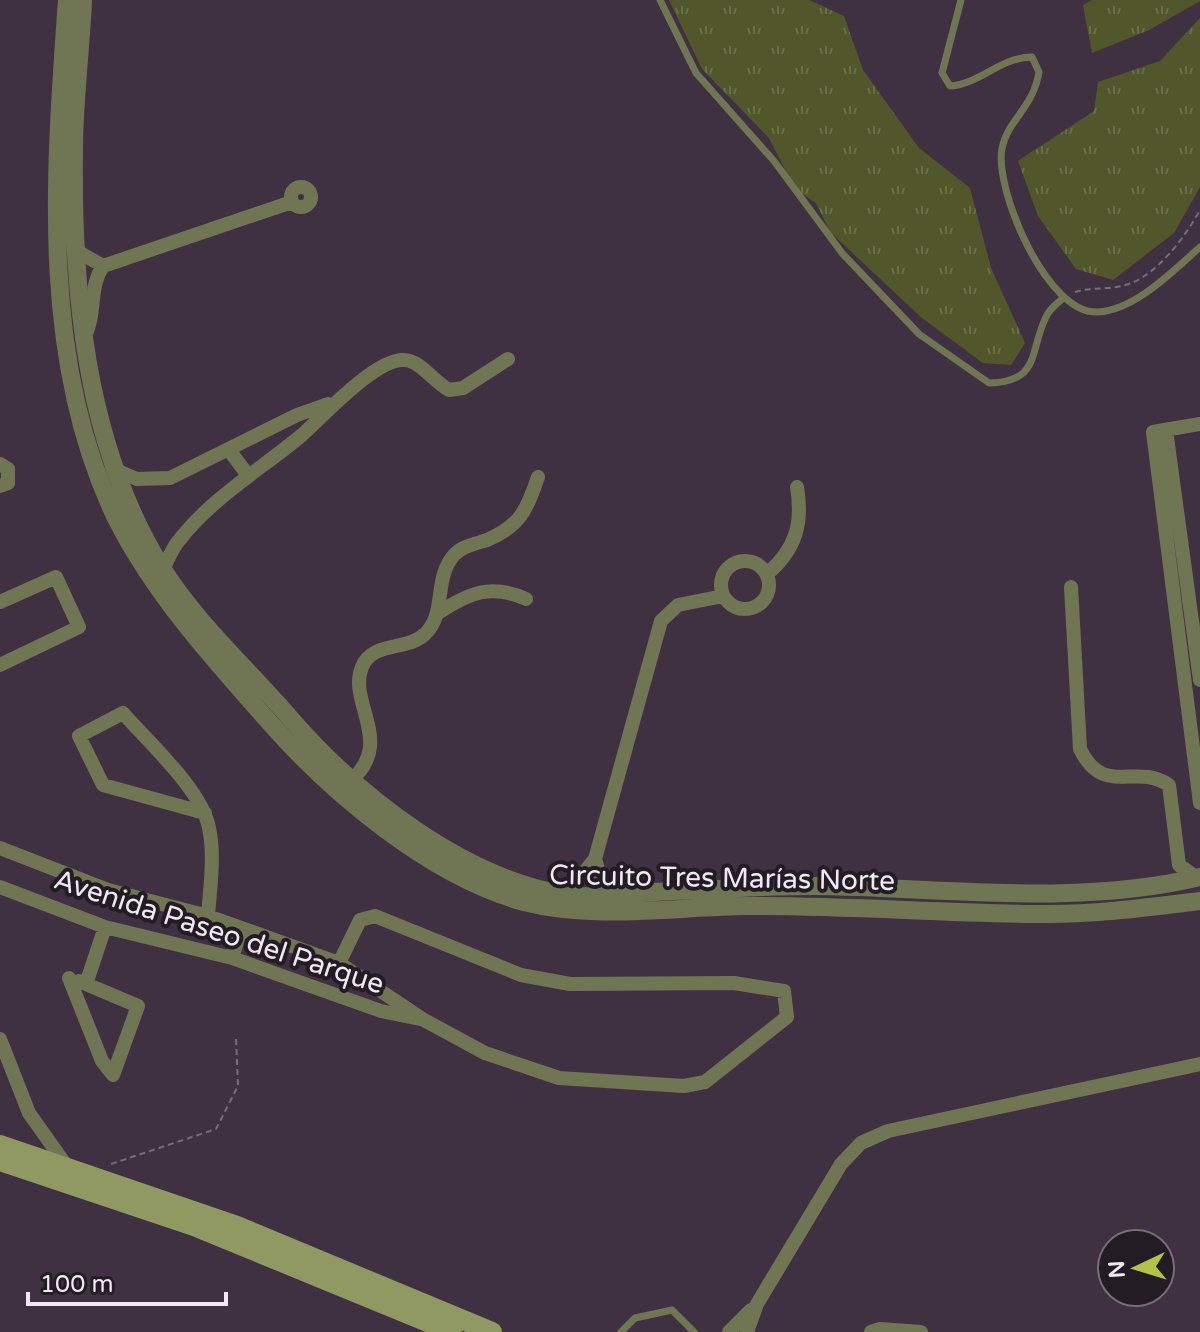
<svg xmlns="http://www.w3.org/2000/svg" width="1200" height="1332" font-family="'Varela Round',sans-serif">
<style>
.grass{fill:url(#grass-tufts)}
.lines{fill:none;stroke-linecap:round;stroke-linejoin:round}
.path{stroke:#786b7a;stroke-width:2;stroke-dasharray:6 4;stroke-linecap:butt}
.service{stroke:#707654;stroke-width:7}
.minor{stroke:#707654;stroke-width:14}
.tertiary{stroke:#707654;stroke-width:18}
.secondary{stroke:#909962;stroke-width:20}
.labels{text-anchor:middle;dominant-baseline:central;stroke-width:8;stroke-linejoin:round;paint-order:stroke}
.street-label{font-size:28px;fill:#f1e8f3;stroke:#231c24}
</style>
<defs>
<pattern id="grass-tufts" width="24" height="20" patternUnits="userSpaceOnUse" patternTransform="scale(2)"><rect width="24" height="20" fill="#51572a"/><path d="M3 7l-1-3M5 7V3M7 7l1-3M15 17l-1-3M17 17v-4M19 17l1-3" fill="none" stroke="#6a6f49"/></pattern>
</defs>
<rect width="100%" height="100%" fill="#403142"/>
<path class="grass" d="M669,0H809L844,16L863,70L919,148L970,188L991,268L1025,343L1011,365L983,363L922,318L830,232L816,203L795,189L769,138L702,69Z
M1092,0H1200V1L1149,30L1092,53L1083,5Z
M1200,18V187L1174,233L1113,280L1076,269L1038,216L1018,161L1094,111L1098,82L1160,61Z"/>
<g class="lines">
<path class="path" d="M1075,292C1091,287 1109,290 1125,285C1155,278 1186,236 1200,210
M111,1164L216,1129L238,1086L236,1037"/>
<path class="service" d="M660,0L696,73L774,161L842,253L919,334L989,383C1041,382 1029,351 1046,317C1049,309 1057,304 1063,298
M961,0L942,73L950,86C980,84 1001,57 1032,57L1039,72C1033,109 1008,119 1002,148C994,189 1047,315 1098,312C1135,310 1173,271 1200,247
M621,1332L635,1318L672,1310L694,1332"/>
<path class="minor" d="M291 197a10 10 0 1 1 20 0a10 10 0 1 1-20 0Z
M75,250L103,266
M84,338C97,314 88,288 103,266L292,202
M1200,424L1153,432L1200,803
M1166,430L1200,680
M229,450L247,474
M0,464L8,469V483L0,486
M115,470L137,479L170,478L297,415L328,404
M721 585a24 24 0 1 1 48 0a24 24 0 1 1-48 0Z
M163,570C167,561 171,551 177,543C211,498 260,470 302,435C322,417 376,358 404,360C420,360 435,383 449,390L463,388L508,359
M768,573C796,549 803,523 797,487
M1071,587L1080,749C1104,798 1134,762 1169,785L1179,865L1197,878
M0,602L56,577L79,627L0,665
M438,613C469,593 491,583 526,599
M350,781C396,743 347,702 362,667C372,641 408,651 425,634C447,613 433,579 454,555C462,546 475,544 487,540C520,526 527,510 538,477
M205,813L103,785L79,736L123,713C149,743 202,790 209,828C215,856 210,888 208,916
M0,848L108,890L208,916L339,963L424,1020L485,1053L559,1078L684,1086L705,1082L787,1017L784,991L734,983L570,984L521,975L375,916L360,920L339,963
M595,859L601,880V896
M0,887L105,927L232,958L381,1011L420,1019
M566,895L595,859L661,621L678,605L723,596
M232,958L241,929
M69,978L102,1061L113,1075
M79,981L86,984L105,927
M86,984L138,1006L113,1075
M0,1039L29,1113L68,1168
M729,1332L751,1310
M747,1332L757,1304L841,1164L861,1143L888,1131L1200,1064
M871,1332L880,1329L921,1332"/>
<path class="tertiary" d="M67,0C55,170 39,359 116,518C155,595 214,660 271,724C333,794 431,877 524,902C594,920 674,907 746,906C847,905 948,914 1049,914C1100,914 1150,907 1200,901
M83,0C81,50 74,100 74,149C72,291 85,442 160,565C195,622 248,669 291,719C358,796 465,880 568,895C592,899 615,894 638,893C697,890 756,886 814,886C942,887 1074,907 1200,877"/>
<path class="secondary" d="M0,1145L237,1226L492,1332
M0,1161L194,1226L452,1332"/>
</g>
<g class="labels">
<g class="street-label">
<text transform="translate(722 878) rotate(1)">Circuito Tres Marías Norte</text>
<text transform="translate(219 932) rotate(18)">Avenida Paseo del Parque</text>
</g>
</g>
<g transform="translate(1136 1268) rotate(266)"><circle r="38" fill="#231c24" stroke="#756e77" stroke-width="2"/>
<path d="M0-6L14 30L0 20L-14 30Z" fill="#b4c24a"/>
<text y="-12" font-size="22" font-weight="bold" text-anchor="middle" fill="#f1e8f3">N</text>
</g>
<path d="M28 1292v12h198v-12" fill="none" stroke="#f1e8f3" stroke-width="4"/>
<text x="40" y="1292" font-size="24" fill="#f1e8f3" stroke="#231c24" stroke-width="6" paint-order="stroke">100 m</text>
</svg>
